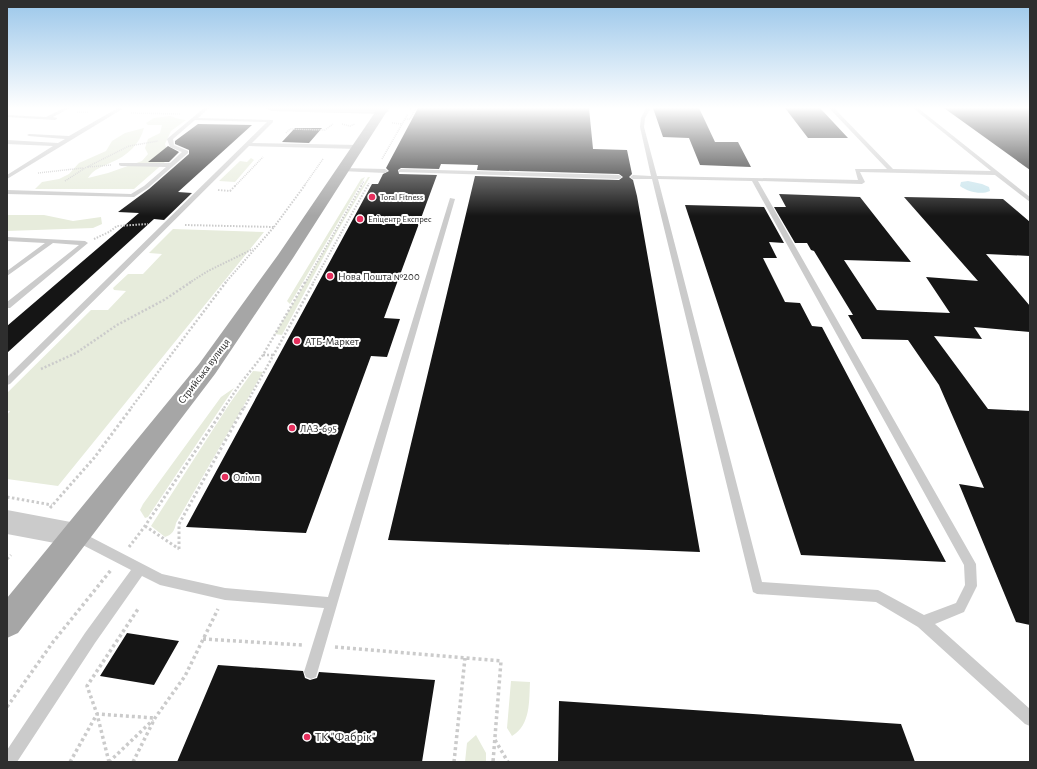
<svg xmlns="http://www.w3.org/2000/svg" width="1037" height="769" font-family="'Alegreya Sans',sans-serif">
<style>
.green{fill:#e7ecdc}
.water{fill:#c8e4ec}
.building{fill:#151515}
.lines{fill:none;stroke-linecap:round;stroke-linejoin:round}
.path-far4{stroke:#cbcbcb;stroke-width:1.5;stroke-dasharray:1 1;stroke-linecap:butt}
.path-far3{stroke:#cbcbcb;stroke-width:2;stroke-dasharray:1.5 1.5;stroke-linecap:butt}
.path-far2{stroke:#cbcbcb;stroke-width:2.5;stroke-dasharray:2 2;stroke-linecap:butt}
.path-far1{stroke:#cbcbcb;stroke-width:3;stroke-dasharray:2.5 2.5;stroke-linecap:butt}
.path{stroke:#cbcbcb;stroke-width:3.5;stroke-dasharray:3 3;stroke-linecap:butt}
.service{fill:#cbcbcb;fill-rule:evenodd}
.tertiary{fill:#cbcbcb;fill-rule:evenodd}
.secondary{fill:#b8b8b8;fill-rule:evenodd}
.primary{fill:#a6a6a6;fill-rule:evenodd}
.poi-dot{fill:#e62f5d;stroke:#fff;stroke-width:1.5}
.labels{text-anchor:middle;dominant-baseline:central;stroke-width:4;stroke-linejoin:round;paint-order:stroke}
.far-poi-label{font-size:9px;fill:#2e2e2e;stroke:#fff;text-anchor:start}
.poi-label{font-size:11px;fill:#2e2e2e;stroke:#fff;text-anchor:start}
.street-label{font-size:11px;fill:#2e2e2e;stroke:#fff}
.near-poi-label{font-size:13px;fill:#2e2e2e;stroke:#fff;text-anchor:start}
</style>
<rect width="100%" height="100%" fill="#fff"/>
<path class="green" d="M170,116L179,119L186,120L171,131L165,144L167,150L173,155L134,189H35L42,182L59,179L69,174L79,163L106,151L112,141L125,133L144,128C140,144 127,156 112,162C104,166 93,169 88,178L108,173L142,161L148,154L145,148L148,139L160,133L162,125H148L146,123L154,118Z
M251,158L254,160L235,182L219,181L240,161L247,162Z
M365,177L290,304L287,301L361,179Z
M368,177H370L338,230L282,335L275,334Z
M7,215H44L73,221L101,217L102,224L93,228L7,231Z
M173,229L264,232L58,486L7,479V415L10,411H7V393L91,310H108L126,291L114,290L113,288L128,274H143L162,254L149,253Z
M253,371L263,372L176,523C175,530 172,535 165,537L151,526L230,403Z
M234,388L148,517L145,518L140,510L143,504L221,397Z
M511,681L530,682C529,700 531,725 512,736L507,728Z
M476,735L486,753V762H465L467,743Z"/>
<path class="water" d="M968,181L982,184L989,187L990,191C981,195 968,192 960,186L961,182Z"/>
<path class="building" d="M418,108H589L593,149L627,150L632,174L629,177L633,180L637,196L700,552L388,540L475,176L619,180L623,177L619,174L477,170L478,165L441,164L439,169L401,168L398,170L399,174L437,175L384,318L400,319L387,357L371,356L306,533L186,527L372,184H378L383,174L389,171L386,168Z
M653,108H699L715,142H738L751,167L700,165L689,138L663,137Z
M785,108H820L848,138H808Z
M944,108H1030V170Z
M198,124L252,125L178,192L192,193L164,220L154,219L7,353V326L139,213L118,212L149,189L189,154V150L175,144V141Z
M295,128H322L309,143L282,142Z
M168,146L179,152L169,162H148Z
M779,194L860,197L911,262L844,260L877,310L950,313L926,277L978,281L904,197L1003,199L1030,222V256L986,254L1030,306V332L974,327L982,339L934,336L988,409L1030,411V625L1016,622L959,484L984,488L939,385L908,340L862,339L848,315H853L814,251L811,250L807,243H795L774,207H786Z
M685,205L764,207L784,243L769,242L777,258H763L785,302L800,303L812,326L822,327L946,562L801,555Z
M127,633L179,641L154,685L100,676Z
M218,665L303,671L305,678L310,680L317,678L319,672L435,680L422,762H177Z
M559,701L901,724L915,762H558Z"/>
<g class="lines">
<path class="path-far4" d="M410,110L411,108
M77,112H88
M131,113L180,114
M405,119L408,114
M392,123L402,124
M342,124L350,126L355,124
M286,133L290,129L325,130L333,124
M382,159L405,119H410L416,108
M88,167L111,165
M38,173L83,168
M65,181L85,168L129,146L158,141
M235,186L263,157
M304,186L323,159
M361,186L364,181
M368,186L369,183"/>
<path class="path-far3" d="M218,190L230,191L236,185
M185,225L274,227L225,283
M274,227L305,185
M94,239L109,232L117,226L148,224
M189,283L208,271L253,249
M305,283L362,185
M313,283L368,185"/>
<path class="path-far2" d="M263,355H273
M41,369L76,353L117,325L164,300L191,282
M131,408L226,282
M224,408L240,384L263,355L305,282
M244,408L314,282"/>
<path class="path-far1" d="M7,497L52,505
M50,508L94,458L132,407
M145,526L179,549
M129,547L145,526L225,407
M179,549V524L244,407
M7,559L11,555"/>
<path class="path" d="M203,639L302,645
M335,647L501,661L493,762
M7,707L53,642L111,570
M495,740L508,762
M70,762L97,714L155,718
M109,762L97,714L87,686L138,609
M109,762L153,720
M133,762L155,718L185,676L218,609
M454,762L465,658"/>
<path class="service" d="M64,108H70L53,117L57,118V119L55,120L7,117V115L46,117Z
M118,108H124L7,179V175L53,146L7,144V140L58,143L65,139L29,136L27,135L29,134L69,136Z
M204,108H209L198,118L273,120V122L252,143L359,145L362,147L359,149L249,146L10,384L7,385V377L267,122L195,120L173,139L174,145L188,151V153L148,188L134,197L7,194V190L131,194L144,186L166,167L121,166L119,165V163H170L182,152L170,147L167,139Z
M646,108H651L645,118L644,127L657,176L858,180L855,169H887L829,108H834L893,169L991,171L913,108H918L1030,197V202L995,175L860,172L865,182L862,184L758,181L976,564L977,586L964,612L935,624L1030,709V726L1025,724L918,627L876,602L757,594L753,592L652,179H633L630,177L633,175L651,176L640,127L641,118ZM658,179L752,181L964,565L965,585L956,603L924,615L878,590L762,582Z
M343,168L385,169L388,171L385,173L341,171L340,170Z
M401,169L619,175L622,177L619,179L399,172V170Z
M450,198L455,199L316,677L311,679L306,677L304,672L324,608L225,600L160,585L142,576L95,643L17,762H7V750L85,633L131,570L73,540L71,536L73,532L77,531L81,532L162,574L225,588L328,597Z
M7,237L85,241L88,243L10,308H7V302L79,245L53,243L7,276V271L45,243L7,241Z"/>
<path class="tertiary" d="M7,510L76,523L86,526L90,535L86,544L76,547L7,534Z"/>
<path class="secondary" d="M266,108H386L389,111L383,114L271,111Z"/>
<path class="primary" d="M378,108H389L293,258L215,374L18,633L7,638V598L199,364L278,255Z"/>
</g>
<linearGradient id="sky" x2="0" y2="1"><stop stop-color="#9bc7ea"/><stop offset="0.5" stop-color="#fff"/><stop offset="1" stop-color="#fff" stop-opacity="0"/></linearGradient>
<rect width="1037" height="216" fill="url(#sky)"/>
<g class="poi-dot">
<circle cx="372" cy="197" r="4"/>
<circle cx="360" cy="219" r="4"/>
<circle cx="330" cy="276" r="4"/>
<circle cx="297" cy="341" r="4"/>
<circle cx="292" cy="428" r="4"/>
<circle cx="225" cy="477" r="4"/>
<circle cx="307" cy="737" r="4"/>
</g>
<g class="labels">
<g class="far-poi-label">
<text x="380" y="197">Toral Fitness</text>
<text x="368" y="219">Епіцентр Експрес</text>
</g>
<g class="poi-label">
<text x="338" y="276">Нова Пошта №200</text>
<text x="305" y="341">АТБ-Маркет</text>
<text x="300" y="428">ЛАЗ-695</text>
<text x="233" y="477">Олімп</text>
</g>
<g class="street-label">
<text transform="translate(204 371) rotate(-53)">Стрийська вулиця</text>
</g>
<g class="near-poi-label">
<text x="315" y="737">ТК "Фабрік"</text>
</g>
</g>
<rect width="1037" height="769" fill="none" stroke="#2e2e2e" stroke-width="16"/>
</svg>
